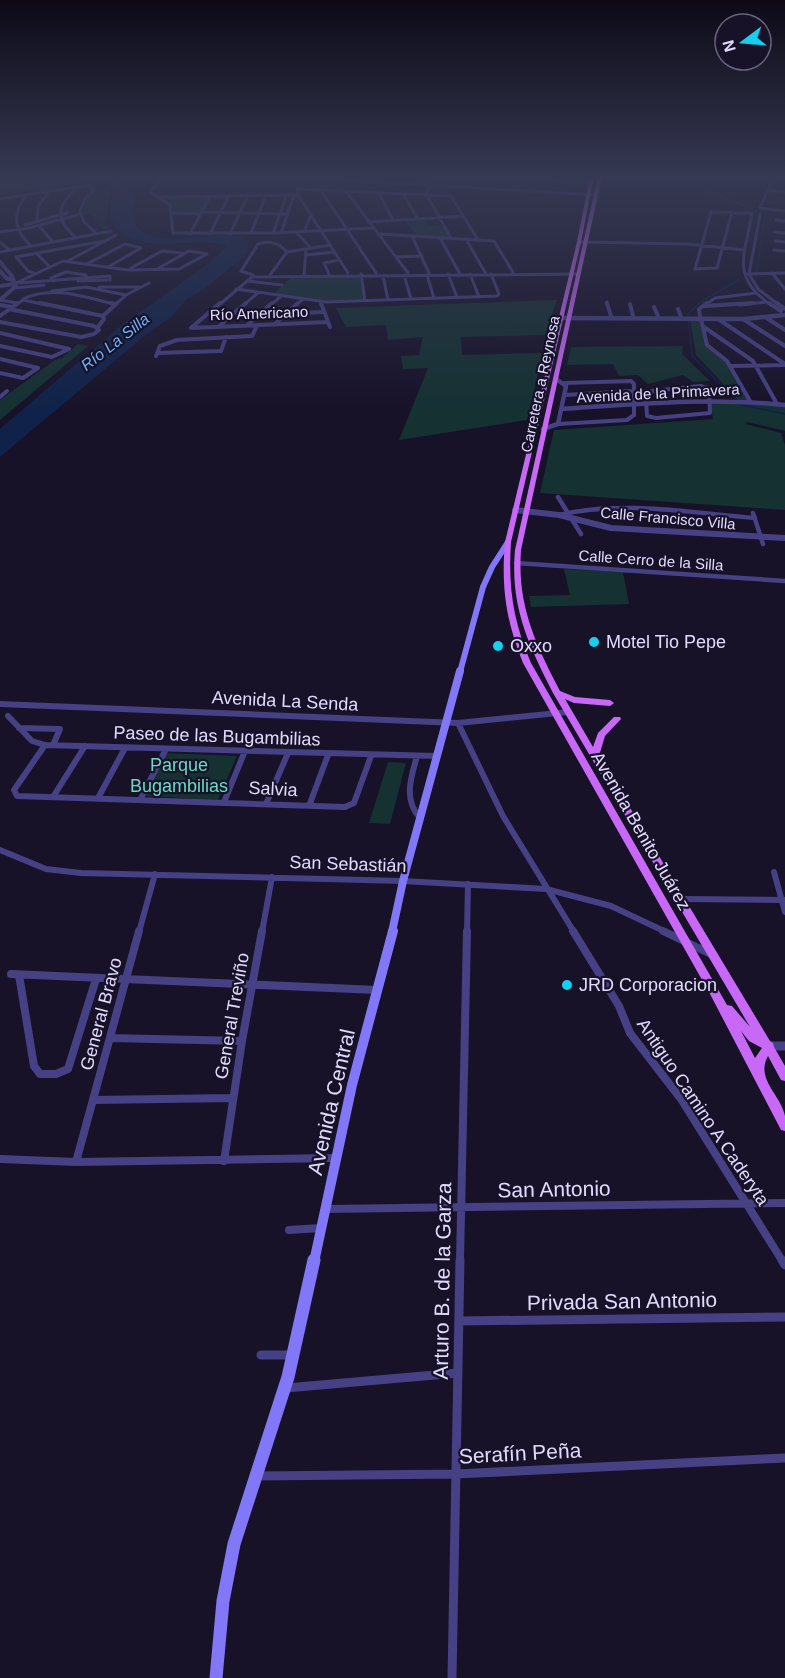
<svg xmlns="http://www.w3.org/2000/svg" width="785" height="1678" font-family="Helvetica,sans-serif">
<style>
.green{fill:#153132}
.water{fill:#102249}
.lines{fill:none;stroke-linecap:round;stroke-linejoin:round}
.stream{stroke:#102249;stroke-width:1.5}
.minor-far5{stroke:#464084;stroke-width:3}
.minor-far4{stroke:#464084;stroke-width:4}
.minor-far3{stroke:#464084;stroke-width:4.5}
.minor-far2{stroke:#464084;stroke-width:6}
.minor-far1{stroke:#464084;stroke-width:8}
.minor{stroke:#464084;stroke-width:9}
.tertiary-far3{stroke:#464084;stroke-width:4}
.tertiary-far2{stroke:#464084;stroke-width:4.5}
.tertiary-far1{stroke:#464084;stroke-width:6}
.tertiary{stroke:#464084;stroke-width:9}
.secondary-far3{stroke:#8177f7;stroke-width:6}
.secondary-far2{stroke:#8177f7;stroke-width:8}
.secondary-far1{stroke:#8177f7;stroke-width:10}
.secondary{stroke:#8177f7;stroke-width:13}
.primary{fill:#c868f6;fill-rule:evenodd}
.poi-dot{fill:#12d0f1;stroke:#171228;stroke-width:2}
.labels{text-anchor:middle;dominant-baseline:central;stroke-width:4.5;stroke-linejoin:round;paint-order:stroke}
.far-street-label{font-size:15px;fill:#e0dbfd;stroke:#171228}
.far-water-label{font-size:16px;font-style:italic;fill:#6fb1f7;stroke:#171228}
.poi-label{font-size:18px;fill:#e0dbfd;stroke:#171228;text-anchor:start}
.street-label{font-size:18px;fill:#e0dbfd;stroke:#171228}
.park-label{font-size:18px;fill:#6adac3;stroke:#171228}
.near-street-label{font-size:21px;fill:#e0dbfd;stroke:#171228}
</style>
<rect width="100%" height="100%" fill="#171228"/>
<path class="green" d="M0,176H99L102,179L0,195Z
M95,190L111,191L105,223L110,228L103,230L90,214L82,215L87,197Z
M210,196L200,214L172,213L170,205L159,198Z
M425,218L429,226L444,225L451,238L418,236L402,219Z
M361,276L365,301L337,302L273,294L292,277Z
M557,300L545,335L461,337L462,355L543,353L527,420L399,440L428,368L403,369L401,356L419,355L423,337L388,340L386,325L346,327L336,308Z
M690,319H701L706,343L727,361L750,401L738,400L696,355Z
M78,344L88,346L0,420V400L55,360L62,358Z
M683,346L682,354L710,381L693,382L683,375L648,384L638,375L619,376L613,364L567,365L571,347Z
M710,402L785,406V431L747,422L746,424L781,433L785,445V510L540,493L554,430L713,419Z
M564,569L623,572L629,604L531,607L529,596L570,595Z
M164,753L237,756L218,800L145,796Z
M388,762L406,763L390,824L369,823Z"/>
<path class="water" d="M101,176H119L133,196L136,226C164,255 225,221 249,242L248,253L202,291L187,299L171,317L149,332L0,457V429L123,324L208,264L227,247C204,232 127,263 111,218C109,211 112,198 113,190Z"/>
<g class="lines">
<path class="stream" d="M659,176L682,182L765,214L757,271
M765,202H784
M740,279L701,302L688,314L692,356L742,405L785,414"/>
<path class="minor-far5" d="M164,176L150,192L170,205L173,233H273L373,228
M272,176L596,195
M434,176L426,194L451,238
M492,176L592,183
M774,176L760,208L785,211
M320,189L376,273
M768,190L785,192
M346,191L408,273
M378,192L393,220
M403,193L417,218
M25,196C12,215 14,230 31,246
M160,197L298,195
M0,199L89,185L94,190L85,199L80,211L84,222L97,234
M201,212L288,214
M732,212L717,268L695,269L711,212L752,213C745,255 730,277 771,305
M172,213L200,214
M760,215L749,274L758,289L779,305
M776,220L785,221
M37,222L38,206L50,191
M368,222L463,216
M25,225L67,213
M39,226L53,242
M0,232L29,228L81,214
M296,232L310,247
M304,232L311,215
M774,232L785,233
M251,233L266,195
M273,233L287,195
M281,233L294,195
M190,234L210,196
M210,234L229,195
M230,234L248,195
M380,234L494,241L514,274
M412,236L429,273L427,275L434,298
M76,238C54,218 57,207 77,187
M440,238L460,274
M466,239L486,274
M775,241L785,242
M0,242L9,250
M581,242L687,244L745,250
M774,250L785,251
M0,252L111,231
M287,252L330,245
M36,253L49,266
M306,255L334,252
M396,257L422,256
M68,261L116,235
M87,264L125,244L141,248
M108,267L141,248
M131,268L162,251L183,253
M159,268L189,251L207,254
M34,273L28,271L16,257L104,241
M348,273L298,195L297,189L451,196L478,240
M772,273L785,289
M329,274L324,263L339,260
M361,274L365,301
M448,274L457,297
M470,274L479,297
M747,274L785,273
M253,275L241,271L258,244C270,240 279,243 287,252L270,275
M304,275L306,251
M404,275L411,299
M383,276L388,300
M54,281L51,278L66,272L86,275
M78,281L107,280
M247,281L282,285
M18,283L110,276V280
M14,284L63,261L128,270L179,269L207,254
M99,287H139
M15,288L44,285
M236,289L326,302L497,296L499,294L491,274
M52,291L86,287L126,295
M23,299C53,285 84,297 114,304
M0,300L17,303
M320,301L321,305
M607,302L608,305
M16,305L23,300L47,305
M115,305L126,295L149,283
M219,305L252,277L578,274
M244,305L259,292
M271,305L281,296
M296,305L303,299
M705,305L715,298L756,293
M740,305L766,302"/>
<path class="minor-far4" d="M40,303L103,316
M111,303L114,304
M321,303L330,327
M607,303L611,316
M769,303L781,311
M777,303L785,309
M630,304L633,316
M0,305L12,307
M705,306L753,303
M654,307L658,316
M678,309L682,319
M288,314L322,312
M0,316L18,303
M700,316L699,309L707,303
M765,317L785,330
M701,319L707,345L727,361L750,401
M718,319L785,364
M743,319L785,346
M0,322L81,337L94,334L99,330L94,326L9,309
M274,325L298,303
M246,326L272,303
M98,327L104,319L103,316L117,303
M218,327L246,303
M704,327L753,361L777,404
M191,328L220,303
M191,328L328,322
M0,333L69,349
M0,346L52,357L69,349
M157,353L221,351L226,337
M156,356L160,346L177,340L252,336L257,326
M0,359L38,368
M730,366L785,365
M0,373L23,378L38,368
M700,386L709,388L710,413L656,418L647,416L646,399L652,391Z
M565,395L633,391
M0,397L7,391
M558,424L627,420L634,415V384L631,381L564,383"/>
<path class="minor-far3" d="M558,497L581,534
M753,513L763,544
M559,515C621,500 692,513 755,518
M516,563L785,581"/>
<path class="minor-far2" d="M0,704L458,723L568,712
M8,716L32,741L45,745L436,756
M458,723L503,816L574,932
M19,728L60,729L53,745
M45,745L14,790L17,796L345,807L354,803L371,756
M417,756C411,778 403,799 420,818
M53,797L85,746
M98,798L125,748
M140,800L166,749
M224,802L245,751
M266,804L288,753
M309,806L328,755
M0,850L46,869L81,873L403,881L546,889L611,906L666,932
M774,872L785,912
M681,899L785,900
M139,932L155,874
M262,932L272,877
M467,932L468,884"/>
<path class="minor-far1" d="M573,931L619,1006L630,1033L681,1099L783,1262
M663,931L713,955
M11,974L377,990
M19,975L34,1066L40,1074H56L68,1069L96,979
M110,1038L242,1041
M93,1100L233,1098
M0,1159L76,1162L335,1158
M224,1161L242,1041L262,931
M76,1162L139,931
M325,1209L785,1203
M289,1230L321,1228
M460,1262L467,931"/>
<path class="minor" d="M782,1260L785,1265
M459,1321L785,1317
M261,1355H293
M286,1388L458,1373
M257,1476L456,1474L785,1458
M452,1678L460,1260"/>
<path class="tertiary-far3" d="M0,262L12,276L16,286L0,300
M0,271L6,278L12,280
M0,286L14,284"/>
<path class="tertiary-far2" d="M560,318L743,319L785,315
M562,409C637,404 710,397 785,405
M543,429L558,424L566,386L556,379"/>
<path class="tertiary-far1" d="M515,510L559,515L611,528L785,538"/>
<path class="tertiary" d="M769,1046H785"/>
<path class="secondary-far3" d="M460,672L483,587L492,567L508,542"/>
<path class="secondary-far2" d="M392,932L403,881L460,671"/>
<path class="secondary-far1" d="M314,1262L352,1085L393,931"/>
<path class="secondary" d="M216,1678L223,1601L234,1544L288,1377L314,1260"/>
<path class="primary" d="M590,176H594L581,242L511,542C508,587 513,621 531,663L727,1005L732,1006L750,1027L553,693C528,644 510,606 515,550L598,176H602L521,550C517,605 535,643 560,691L575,697L610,700L614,703L610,706L574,703L565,699L593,747L598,733L614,717H620L621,719L605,736L599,756L770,1041L773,1043L774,1047L785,1066V1081L781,1080L768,1056C755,1079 781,1095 785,1116C785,1121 785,1127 785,1131L781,1130L710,994L523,663C506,621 501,587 505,542L577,242ZM741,1031L749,1041L762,1048L755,1058Z"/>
</g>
<linearGradient id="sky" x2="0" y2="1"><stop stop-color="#0d0a16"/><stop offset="0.43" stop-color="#363953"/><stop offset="1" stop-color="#363953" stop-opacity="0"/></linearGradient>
<rect width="785" height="411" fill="url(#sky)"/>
<g class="poi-dot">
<circle cx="594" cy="642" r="6"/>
<circle cx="498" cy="646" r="6"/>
<circle cx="567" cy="985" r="6"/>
</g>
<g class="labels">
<g class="far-street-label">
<text transform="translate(259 313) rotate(-2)">Río Americano</text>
<text transform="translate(540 384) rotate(-78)">Carretera a Reynosa</text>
<text transform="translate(658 393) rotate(-3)">Avenida de la Primavera</text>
<text transform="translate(668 518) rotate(5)">Calle Francisco Villa</text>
<text transform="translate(651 560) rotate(4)">Calle Cerro de la Silla</text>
</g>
<g class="far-water-label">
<text transform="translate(115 342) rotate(-38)">Río La Silla</text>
</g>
<g class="poi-label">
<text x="606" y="642">Motel Tio Pepe</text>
<text x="510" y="646">Oxxo</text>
<text x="579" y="985">JRD Corporacion</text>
</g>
<g class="street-label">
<text transform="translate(285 701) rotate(3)">Avenida La Senda</text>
<text transform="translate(217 736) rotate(2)">Paseo de las Bugambilias</text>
<text transform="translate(273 789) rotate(3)">Salvia</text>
<text transform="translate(641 831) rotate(60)">Avenida Benito Juárez</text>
<text transform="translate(348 864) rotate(2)">San Sebastián</text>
<text transform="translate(101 1014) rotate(-75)">General Bravo</text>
<text transform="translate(232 1016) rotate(-80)">General Treviño</text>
<text transform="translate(703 1112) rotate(56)">Antiguo Camino A Caderyta</text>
</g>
<g class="park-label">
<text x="179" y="765">Parque<tspan x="179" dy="21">Bugambilias</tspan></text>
</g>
<g class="near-street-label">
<text transform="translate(331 1102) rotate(-77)">Avenida Central</text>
<text transform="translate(554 1189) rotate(-1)">San Antonio</text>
<text transform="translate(442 1281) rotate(-89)">Arturo B. de la Garza</text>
<text transform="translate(622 1301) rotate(-1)">Privada San Antonio</text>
<text transform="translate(520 1453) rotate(-3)">Serafín Peña</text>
</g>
</g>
<g transform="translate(743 42) rotate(254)"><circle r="28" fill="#171228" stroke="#67627d" stroke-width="1.5"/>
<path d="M0-4.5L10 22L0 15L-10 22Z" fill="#12d0f1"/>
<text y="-9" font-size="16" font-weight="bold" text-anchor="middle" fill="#e0dbfd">N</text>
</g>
</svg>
